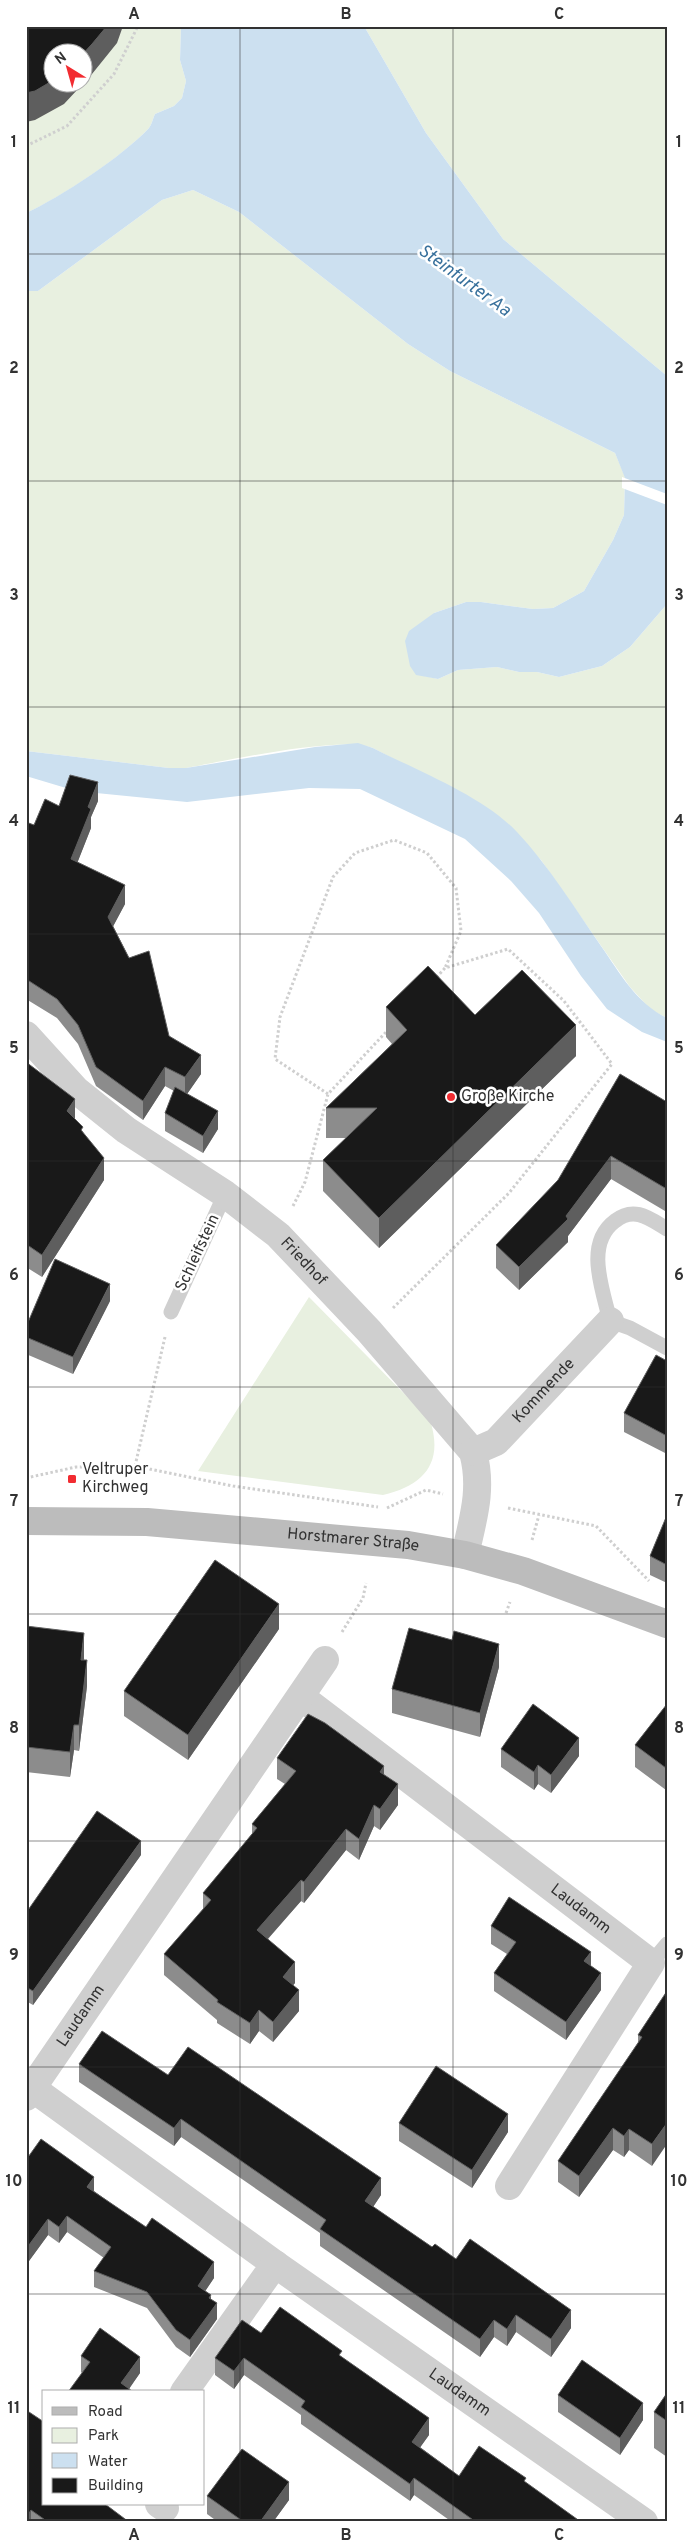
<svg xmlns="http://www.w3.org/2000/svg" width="693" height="2548" font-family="Overpass,sans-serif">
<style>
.green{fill:#e8f0e0;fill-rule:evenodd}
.water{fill:#cce0f0}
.pier{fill:#fff}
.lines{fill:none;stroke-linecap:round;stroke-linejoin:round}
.path{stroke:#cfcfcf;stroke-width:3;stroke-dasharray:2.5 2.5;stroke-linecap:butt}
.lane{stroke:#cfcfcf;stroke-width:15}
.street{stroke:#cfcfcf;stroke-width:28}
.secondary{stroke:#bcbcbc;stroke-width:28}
.wall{fill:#8c8c8c}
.shaded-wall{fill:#5e5e5e}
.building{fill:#191919;stroke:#5e5e5e}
.grid{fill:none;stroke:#323232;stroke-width:1;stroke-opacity:0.55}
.poi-dot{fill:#f22c31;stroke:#fff;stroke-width:2}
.labels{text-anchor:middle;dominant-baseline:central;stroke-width:5;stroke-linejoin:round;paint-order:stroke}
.poi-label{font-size:16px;fill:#323232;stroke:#fff;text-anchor:start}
.street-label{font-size:16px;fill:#323232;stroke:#fff}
.water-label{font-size:18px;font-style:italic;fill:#39719c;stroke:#fff}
.neatline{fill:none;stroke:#323232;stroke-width:2}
.grid-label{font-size:16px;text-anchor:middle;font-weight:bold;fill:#323232}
</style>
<rect width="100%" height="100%" fill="#fff"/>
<path class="green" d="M26,26H181L180,60L186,81L182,98L174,106L155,114C153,118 152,124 149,128C123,156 62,197 26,213ZM52,52H82V82H52Z
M364,26H667V376L503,239L426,133Z
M193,190L239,212L408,344L450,371L615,453L625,477L624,515L613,540L584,591L553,608L533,609L481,602H466L434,613L416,674L438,679L458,670L497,667L519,672H537L559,677L602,666L630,647L667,604V1018L651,1010L630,987L541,860L490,810L373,748C341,735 225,761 186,768H169L26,751V291H38L162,200Z
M309,1297L430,1420C444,1463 424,1485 383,1495L198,1471Z"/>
<path class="water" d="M181,26H364L426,133L503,239L667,376V604L630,647L602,666L559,677L537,672H519L497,667L458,670L438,679L416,675L410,666L405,641L409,631L434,613L466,602H481L533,609L553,608L584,591L613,540L624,515L625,478L615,453L450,371L408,344L239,212L193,190L162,200L38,291H26V213C61,197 123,156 149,128C152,124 153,118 155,114L174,106L182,98L186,81L180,60Z
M358,743L373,748C418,771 483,796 517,832C549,866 574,907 601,946C620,973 636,1003 667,1018V1042L642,1032L607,1009L581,976L539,913L511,881L465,839L360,789L309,788L187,802L76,791L26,776V751L169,768H186L315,747Z"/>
<path class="pier" d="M622,477L667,494V505L622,488Z"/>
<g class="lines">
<path class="path" d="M26,146L67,126L114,74L138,26
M328,1094L275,1059L280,1017L333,877L355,853L394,840L427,853L456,888L461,931L445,968
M293,1206L305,1182L328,1094L387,1031
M393,1308L509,1193L612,1064L564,1001L508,949L445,968L435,979
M135,1466L165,1337
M26,1478L76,1467L135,1466L233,1486L378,1507
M387,1508L426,1490L443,1494
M508,1508L596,1526L649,1581
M532,1540L539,1515
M506,1613L510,1602
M342,1632L363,1598L366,1583"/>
<path class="lane" d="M667,1229C649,1218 634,1206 615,1221C584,1244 603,1290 610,1321L630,1328L667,1348
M171,1312L225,1194
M651,1963L667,1944"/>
<g class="street">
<path id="s1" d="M26,1035L76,1090L126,1130L225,1194L278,1235L369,1331L473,1452C483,1489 473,1519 465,1555"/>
<path id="s2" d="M473,1452L496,1442L610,1321"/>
<path id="s3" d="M301,1697L651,1963L509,2186"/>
<path id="s4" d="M32,2088L275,2264L644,2522"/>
<path id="s5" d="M26,2097L325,1660"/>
<path d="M184,2392L275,2264"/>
<path d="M159,2504L165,2508"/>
</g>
<path class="secondary" id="s6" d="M26,1521L147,1522L408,1545L465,1555L523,1571L667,1624"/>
</g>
<path class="wall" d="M98,801L91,817V828L77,863L125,904L113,926L169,1036L201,1074L187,1094L218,1129L203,1153L165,1131V1113L174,1091L165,1086L143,1120L96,1086L78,1044L57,1018L26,999V822L34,825L59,806Z
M386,1007L475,1015L576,1056L379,1248L323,1191V1160L346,1138H326V1108L392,1044L386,1037Z
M26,1062L75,1119L83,1132L104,1180L42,1277L26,1267Z
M667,1102L665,1211L611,1179L568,1236V1242L519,1290L496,1268V1245Z
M110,1301L73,1374L26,1354V1327Z
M667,1361V1454L624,1432V1413Z
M667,1515V1583L650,1575V1556Z
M26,1626L84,1658L87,1686L79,1751L74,1750L70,1777L26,1772Z
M279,1629L188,1760L124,1716V1691Z
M499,1667L480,1737L392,1713V1689Z
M667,1704L666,1790L635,1767V1745Z
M501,1749L579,1756L551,1793L538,1784L534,1790L501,1767Z
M277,1758L384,1775L398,1805L380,1830L374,1826L359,1860L346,1850L304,1903L301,1901L268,1939L295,1983L293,1985L299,2011L273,2042L259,2031L250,2044L217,2023V2020L164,1975V1954L203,1910V1893L252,1834V1824L285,1784L277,1779Z
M141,1855L33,2005L26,2001V1913Z
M491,1926L591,1966L601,1990L566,2040L494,1991V1973L507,1954L491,1944Z
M667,1991L652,2166L629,2150L624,2157L613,2150L579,2197L558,2182V2161L638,2043V2035Z
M79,2064L168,2075L381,2195L373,2207L432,2247L456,2259L571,2328L551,2357L516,2332L507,2346L494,2337L480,2357L320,2246V2233L181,2137L174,2146L79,2082Z
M399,2123L508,2132L472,2188L399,2141Z
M26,2160L94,2191L214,2278L205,2291L211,2299L217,2319L190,2357L176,2347L147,2308L94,2287V2271L104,2258L67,2232L59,2243L48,2235L29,2261L26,2260Z
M261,2333L342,2357L429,2435L420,2447L459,2476L526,2483L581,2522H452L414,2495L410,2501L301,2424V2415L244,2375L234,2389L215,2375V2358Z
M81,2356L140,2373L129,2388L132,2392L82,2373L81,2372Z
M667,2393V2457L654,2448V2412Z
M558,2395L643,2420L620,2455L558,2412Z
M26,2410L44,2504L129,2522H26Z
M207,2496L289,2500L273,2522H218L207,2514Z"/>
<path class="shaded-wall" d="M107,26H123L117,43L92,74L64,104L35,120L26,122V93L52,81V82H82V55Z
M98,782V801L91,817V828L71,879V859L88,807Z
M125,885V904L108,936V917Z
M576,1025V1056L379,1248V1218Z
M201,1055V1074L185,1097V1077Z
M165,1067V1086L143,1120V1101Z
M75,1099V1122L67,1111Z
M218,1111V1129L203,1153V1136Z
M611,1156V1179L568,1236V1242L519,1290V1267L566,1216Z
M104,1158V1180L42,1277V1255Z
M667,1185V1209L665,1211V1188Z
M110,1284V1301L73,1374V1357Z
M279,1604V1629L188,1760V1735Z
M84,1633V1658L81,1685V1660Z
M499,1644V1667L480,1737V1713Z
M87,1660V1686L79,1751V1725Z
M74,1725V1750L70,1777V1752Z
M579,1738V1756L551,1793V1775Z
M538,1765V1784L534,1790V1772Z
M384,1766V1786L380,1772Z
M398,1784V1805L380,1830V1809Z
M374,1805V1826L359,1860V1839Z
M346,1829V1850L304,1903V1882Z
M141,1841V1855L33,2005V1991Z
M301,1880V1901L257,1951V1930Z
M591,1952V1970L584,1961Z
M295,1962V1983L283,1998V1977Z
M601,1973V1990L566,2040V2022Z
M299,1990V2011L273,2042V2022Z
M259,2010V2031L250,2044V2023Z
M508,2114V2132L472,2188V2170Z
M181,2119V2137L174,2146V2128Z
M667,2123V2144L652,2166V2144Z
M613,2128V2150L579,2197V2176Z
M629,2129V2150L624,2157V2136Z
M94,2177V2193L87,2187Z
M381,2178V2195L365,2219V2201Z
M67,2216V2232L59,2243V2227Z
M48,2219V2235L29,2261V2245Z
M214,2262V2278L198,2302V2286Z
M211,2295V2311L217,2303V2319L190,2357V2340Z
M571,2310V2328L551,2357V2339Z
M516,2315V2332L507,2346V2329Z
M494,2320V2337L480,2357V2339Z
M140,2357V2373L127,2392L121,2383Z
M244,2358V2375L234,2389V2371Z
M643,2403V2420L620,2455V2438Z
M429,2418V2435L412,2459V2442Z
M414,2478V2495L410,2501V2484Z
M289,2482V2500L273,2522H260Z
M31,2510V2522H26V2518Z"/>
<path class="building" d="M26,26H107L92,44L82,55V52H52V81L35,91L26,93Z
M70,775L98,782L88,807L91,809L71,859L125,885L108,917L129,958L149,951L169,1036L201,1055L185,1077L165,1067L143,1101L96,1067L78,1025L57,999L26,979V822L34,825L45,799L59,806Z
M428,966L475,1015L522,970L576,1025L379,1218L323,1160L377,1108H326L407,1030L386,1007Z
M26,1062L75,1099L67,1111L83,1127L81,1130L104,1158L42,1255L26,1244V1184L27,1183L26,1182Z
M620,1074L667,1102V1185L665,1188L611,1156L566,1216L568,1219L519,1267L496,1245L558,1180Z
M175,1087L218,1111L203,1136L165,1113Z
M55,1259L110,1284L73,1357L26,1337V1327Z
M656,1355L667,1361V1436L624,1413Z
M667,1515V1565L650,1556Z
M215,1560L279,1604L188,1735L124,1691Z
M26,1626L84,1633L81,1660H87L79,1725H74L70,1752L26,1747Z
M409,1628L452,1640L454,1631L499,1644L480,1713L392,1689Z
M533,1704L579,1738L551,1775L538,1765L534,1772L501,1749Z
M667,1704V1768H666L635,1745Z
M308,1714L325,1723L384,1766L380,1772L398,1784L380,1809L374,1805L359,1839L346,1829L304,1882L301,1880L257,1930L295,1962L283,1977L299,1990L273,2022L259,2010L250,2023L217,2002L218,2000L164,1954L211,1900L203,1893L257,1828L252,1824L296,1771L277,1758Z
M97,1811L141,1841L33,1991L26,1987V1913Z
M509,1897L591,1952L584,1961L601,1973L566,2022L494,1973L516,1942L491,1926Z
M667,1991V2123L652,2144L629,2129L624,2136L613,2128L579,2176L558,2161L642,2037L638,2035Z
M102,2031L168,2075L188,2047L381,2178L365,2201L432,2247L435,2244L456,2259L470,2239L571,2310L551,2339L516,2315L507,2329L494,2320L480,2339L320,2229L326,2220L181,2119L174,2128L79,2064Z
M436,2066L508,2114L472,2170L399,2123Z
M41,2139L94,2177L87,2187L146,2227L152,2218L214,2262L198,2286L211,2295L209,2298L217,2303L190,2340L176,2330L147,2292L94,2271L111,2247L67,2216L59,2227L48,2219L29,2245L26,2244V2160Z
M280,2307L342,2351L339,2355L429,2418L412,2442L459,2476L479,2446L526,2478L524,2481L581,2522H476L414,2478L410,2484L301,2407L305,2401L244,2358L234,2371L215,2358L242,2320L261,2333Z
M100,2328L140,2357L121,2383L132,2391V2392H68L90,2362L81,2356Z
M582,2360L643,2403L620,2438L558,2395Z
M667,2393V2421L654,2412Z
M26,2410L44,2422V2504H105L129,2522H48L31,2510L26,2518Z
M242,2449L289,2482L260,2522H244L207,2496Z"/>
<path class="grid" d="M240,26V2522M453,26V2522M26,254H667M26,481H667M26,707H667M26,934H667M26,1161H667M26,1387H667M26,1614H667M26,1841H667M26,2067H667M26,2294H667"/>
<g class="poi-dot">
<circle cx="451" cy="1097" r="5"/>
<rect x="67" y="1474" width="10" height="10" rx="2.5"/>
</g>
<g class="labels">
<g class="poi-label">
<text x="461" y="1097">Große Kirche</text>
<text x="82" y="1470">Veltruper<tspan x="82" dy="18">Kirchweg</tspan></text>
</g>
<g class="street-label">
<text transform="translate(198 1253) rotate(-65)">Schleifstein</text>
<text stroke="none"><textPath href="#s1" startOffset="360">Friedhof</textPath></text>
<text stroke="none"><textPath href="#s2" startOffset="95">Kommende</textPath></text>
<text stroke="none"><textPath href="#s6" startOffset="328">Horstmarer Straße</textPath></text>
<text stroke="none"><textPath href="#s3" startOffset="351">Laudamm</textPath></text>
<text stroke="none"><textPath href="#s5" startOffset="98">Laudamm</textPath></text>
<text stroke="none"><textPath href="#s4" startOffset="525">Laudamm</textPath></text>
</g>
<g class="water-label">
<text transform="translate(464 281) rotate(36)">Steinfurter Aa</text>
</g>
</g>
<rect width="693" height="2548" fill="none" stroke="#ffffff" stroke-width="55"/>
<rect x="42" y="2390" width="162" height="115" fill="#ffffff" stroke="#adadad"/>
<rect x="52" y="2407" width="25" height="8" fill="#bcbcbc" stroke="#adadad"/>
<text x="88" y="2416" font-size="15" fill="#323232">Road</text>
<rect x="52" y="2428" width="25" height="15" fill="#e8f0e0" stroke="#adadad"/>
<text x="88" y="2440" font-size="15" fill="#323232">Park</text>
<rect x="52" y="2453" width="25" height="15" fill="#cce0f0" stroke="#adadad"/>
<text x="88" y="2466" font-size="15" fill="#323232">Water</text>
<rect x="52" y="2478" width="25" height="15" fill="#191919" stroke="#adadad"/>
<text x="88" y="2490" font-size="15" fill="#323232">Building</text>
<g transform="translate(68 68) rotate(323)"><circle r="24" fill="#ffffff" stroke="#adadad"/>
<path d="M0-4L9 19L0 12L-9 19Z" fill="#f22c31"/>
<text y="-8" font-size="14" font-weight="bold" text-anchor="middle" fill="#323232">N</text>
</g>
<rect x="28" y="28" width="638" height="2492" class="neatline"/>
<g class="grid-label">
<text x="134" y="19">A</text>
<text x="346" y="19">B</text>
<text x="559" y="19">C</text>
<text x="14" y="147">1</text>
<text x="679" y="147">1</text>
<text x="14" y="373">2</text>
<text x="679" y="373">2</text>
<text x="14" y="600">3</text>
<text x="679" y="600">3</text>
<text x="14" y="826">4</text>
<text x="679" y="826">4</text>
<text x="14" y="1053">5</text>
<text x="679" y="1053">5</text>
<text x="14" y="1280">6</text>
<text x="679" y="1280">6</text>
<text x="14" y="1506">7</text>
<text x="679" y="1506">7</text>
<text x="14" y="1733">8</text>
<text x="679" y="1733">8</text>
<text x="14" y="1960">9</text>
<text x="679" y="1960">9</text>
<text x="14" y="2186">10</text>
<text x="679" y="2186">10</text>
<text x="14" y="2413">11</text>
<text x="679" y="2413">11</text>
<text x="134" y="2540">A</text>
<text x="346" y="2540">B</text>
<text x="559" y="2540">C</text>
</g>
</svg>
